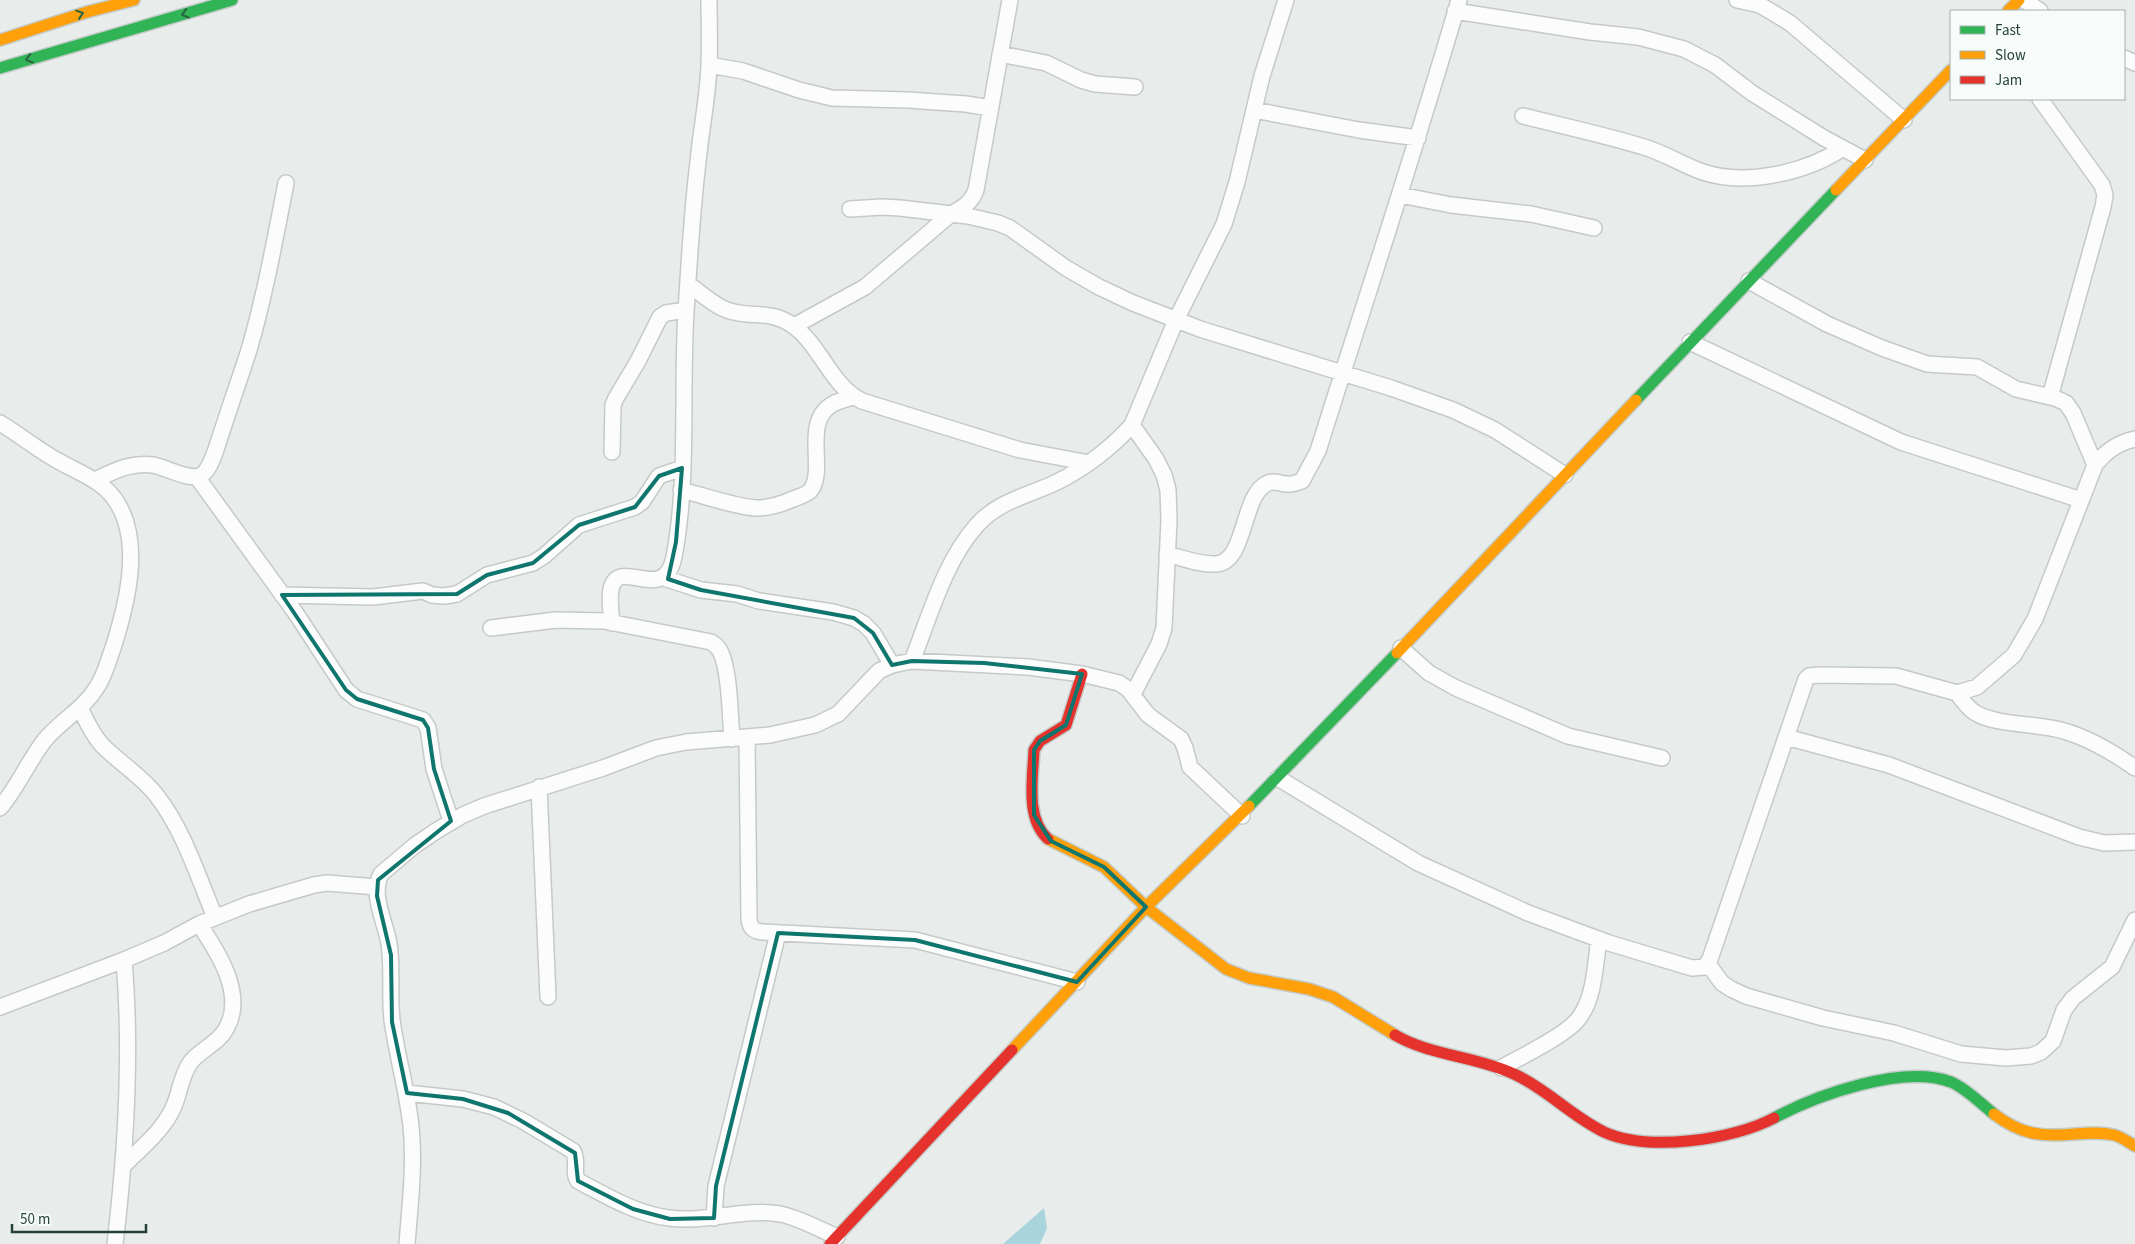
<svg xmlns="http://www.w3.org/2000/svg" width="2135" height="1244" font-family="'Source Sans 3',sans-serif">
<style>
.water{fill:#a9d4db}
.lines{fill:none;stroke-linecap:round;stroke-linejoin:round}
.street-casing{stroke:#c5cac8;stroke-width:18}
.fast-casing{stroke:#c3cbc8;stroke-width:14}
.slow-casing{stroke:#c3cbc8;stroke-width:14}
.jam-casing{stroke:#c3cbc8;stroke-width:14}
.street{stroke:#fcfcfc;stroke-width:15}
.fast{stroke:#30b455;stroke-width:11}
.slow{stroke:#ff9f0a;stroke-width:11}
.jam{stroke:#e5322d;stroke-width:11}
.oneway{stroke:#286442}
.marked{fill:none;stroke:#0f766e;stroke-width:4;stroke-linejoin:round}
</style>
<rect width="100%" height="100%" fill="#e8edeb"/>
<path class="water" d="M1044,1208L1047,1228L1040,1244H1003Z"/>
<g class="lines">
<defs>
<path id="street" d="M1737,0L1760,5L1790,23L1904,120
M2024,0L2040,11
M1455,11L1590,32L1638,37L1684,49L1715,65L1752,93L1824,138L1865,160
M1000,54L1046,63L1081,80L1095,84L1135,87
M2124,58L2135,63
M709,65L743,71L799,90L832,98L908,100L966,104L990,108
M2040,99L2102,185L2105,195L2103,207L2050,397
M1254,110L1359,130L1418,138
M1523,116C1563,126 1605,135 1644,147C1664,153 1681,164 1700,171C1743,187 1806,173 1843,148
M1400,195L1451,205L1531,214L1594,228
M850,209L882,207L900,208L968,216L998,223L1010,228L1066,268L1099,287L1133,303L1200,329L1391,388L1453,410L1495,430L1565,475
M1749,281L1827,324L1882,348L1927,364L1977,367L2016,389L2055,398L2066,403L2073,413L2095,465
M688,284C701,293 715,307 730,311C753,318 771,310 792,325C821,345 830,385 862,401L1020,450L1089,463
M794,326L865,287L951,214C963,208 971,203 976,190L1010,0
M1690,342L1901,442L2081,500
M0,423C20,435 39,451 60,462C80,473 100,480 114,498C144,539 127,604 113,648C108,661 105,675 97,687C84,709 60,721 44,741C28,762 17,788 0,808
M1132,425L1156,459L1164,475L1168,490L1169,520L1164,628L1159,644L1133,694
M612,452L613,405L616,398L638,361L660,317L666,313L686,310
M197,477L295,612L346,690L357,699L423,720L428,728L434,769L451,821
M95,480C114,471 131,462 153,465C166,467 192,483 203,474C213,466 219,438 224,425C232,400 241,375 249,350C265,295 275,239 286,183
M681,490C702,495 736,507 756,508C767,508 782,504 793,499C798,497 806,495 810,491C827,471 802,424 831,405C837,401 846,399 853,397
M1167,554C1183,558 1200,565 1216,564C1247,562 1241,494 1268,483C1276,480 1280,484 1287,484C1292,485 1298,482 1302,481L1318,451C1365,301 1415,151 1459,0
M664,578L701,590L737,594L759,601L833,612L854,618L864,624L873,633L892,665
M282,595L373,597L423,591L432,595L444,596L457,594L487,575L533,563L544,556L579,525L635,507L642,502L659,476L682,468
M612,623C611,612 609,599 611,589C619,555 664,606 674,557C689,477 681,393 686,312C689,262 692,211 698,162C701,129 708,97 709,64C710,43 709,21 709,0
M491,628L556,620L604,621L711,642C716,645 719,648 721,653C730,673 730,717 732,739
M1401,648L1429,673L1456,688L1568,736L1662,758
M912,661C930,616 944,562 977,525C998,501 1030,495 1057,482C1085,468 1111,448 1132,425L1176,320L1224,224L1237,182L1262,76L1286,0
M1957,693C1962,700 1967,707 1974,712C1995,726 2039,723 2064,731C2088,738 2114,753 2135,768
M80,708C86,720 92,734 101,744C119,763 141,775 157,796C184,831 198,877 215,917
M1786,737L1889,765L2079,837L2104,843L2135,842
M747,738L749,919C750,928 753,931 763,932L915,940L1077,982
M1278,778L1418,863L1528,913L1609,943L1692,968L1705,967L1710,959L1806,679L1809,676L1819,675L1896,676L1957,693L1977,687L2014,655L2035,619L2095,465C2105,452 2119,442 2135,439
M539,787L548,997
M1708,964L1722,983L1731,989L1746,996L1823,1018L1894,1033L1961,1054L2006,1058L2031,1056L2041,1052L2053,1041L2064,1010L2073,998L2112,967L2135,920
M0,1007L124,960L164,943L199,924L249,904L314,885L327,883L377,887
M1501,1068C1520,1057 1567,1035 1579,1018C1595,997 1595,964 1599,939
M407,1093L463,1099L494,1107L523,1121L573,1151C579,1161 572,1173 578,1181C607,1196 636,1214 669,1218C706,1223 744,1208 780,1214C800,1218 819,1229 837,1237
M123,1166C141,1148 164,1130 174,1106C180,1092 181,1076 190,1063C199,1050 218,1044 226,1029C246,995 218,952 199,924
M714,1218L716,1186L778,933
M115,1244C126,1151 132,1054 124,960
M407,1244C410,1205 415,1165 411,1126C407,1090 397,1056 392,1020C389,995 393,969 389,944C386,923 370,895 381,874L414,846L436,831L463,815L484,806L603,768L656,748L686,742L770,735L815,725L838,714L879,671L892,665L912,661L1028,667L1082,674L1119,683L1128,689L1148,715L1181,739L1185,748L1190,767L1242,816"/>
<path id="fast" d="M0,68L232,0
M1636,400L1836,190
M1249,806L1397,653
M1774,1118C1817,1095 1903,1064 1951,1082C1967,1089 1980,1103 1994,1114"/>
<path id="slow" d="M2008,11L2019,0
M0,40L87,12L134,0
M1836,190L1951,70
M1397,653L1636,400
M1048,839L1104,867L1146,907L1226,969L1249,978L1309,989L1333,997L1395,1035
M1012,1050L1146,907L1249,806
M1994,1114C2021,1135 2042,1137 2075,1134C2088,1133 2101,1132 2114,1135C2122,1137 2128,1142 2135,1146"/>
<path id="jam" d="M1048,839C1025,818 1033,778 1034,750L1040,741L1066,725L1082,674
M1395,1035C1431,1056 1476,1056 1514,1074C1547,1089 1571,1116 1604,1132C1648,1152 1733,1140 1774,1118
M830,1244L1012,1050"/>
</defs>
<use href="#street" class="street-casing"/>
<use href="#fast" class="fast-casing"/>
<use href="#slow" class="slow-casing"/>
<use href="#jam" class="jam-casing"/>
<use href="#street" class="street"/>
<use href="#fast" class="fast"/>
<use href="#slow" class="slow"/>
<use href="#jam" class="jam"/>
</g>
<defs><path id="oneway-chevron" d="M-2-3.5L2.5 0L-2 3.5" fill="none" stroke-width="1.6" stroke-linecap="round" stroke-linejoin="round" transform="scale(1.25)"/></defs>
<g class="oneway">
<use href="#oneway-chevron" transform="translate(80 14) rotate(-18)"/>
<use href="#oneway-chevron" transform="translate(185 14) rotate(164)"/>
<use href="#oneway-chevron" transform="translate(29 59) rotate(164)"/>
</g>
<path class="marked" d="M682,468L676,542L668,579L701,590L854,618L873,633L892,665L912,661L984,663L1082,674L1066,725L1040,741L1034,750V815L1051,841L1104,867L1146,907L1077,982L915,940L778,933L716,1186L714,1218L670,1219L633,1209L578,1181L575,1153L508,1113L463,1099L407,1093L392,1022L391,955L377,896L378,880L451,821L434,769L428,728L423,720L357,699L346,690L282,595L457,594L487,575L533,563L579,525L635,507L659,476Z"/>
<rect x="1950" y="10" width="175" height="90" fill="#f7fbf9" stroke="#a3b1ad"/>
<rect x="1960" y="26" width="25" height="8" fill="#30b455" stroke="#a3b1ad"/>
<text x="1995" y="35" font-size="15" fill="#24423a">Fast</text>
<rect x="1960" y="51" width="25" height="8" fill="#ff9f0a" stroke="#a3b1ad"/>
<text x="1995" y="60" font-size="15" fill="#24423a">Slow</text>
<rect x="1960" y="76" width="25" height="8" fill="#e5322d" stroke="#a3b1ad"/>
<text x="1995" y="85" font-size="15" fill="#24423a">Jam</text>
<path d="M12 1224v8h134v-8" fill="none" stroke="#24423a" stroke-width="2.5"/>
<text x="20" y="1224" font-size="15" fill="#24423a" stroke="#f7fbf9" stroke-width="4" paint-order="stroke">50 m</text>
</svg>
